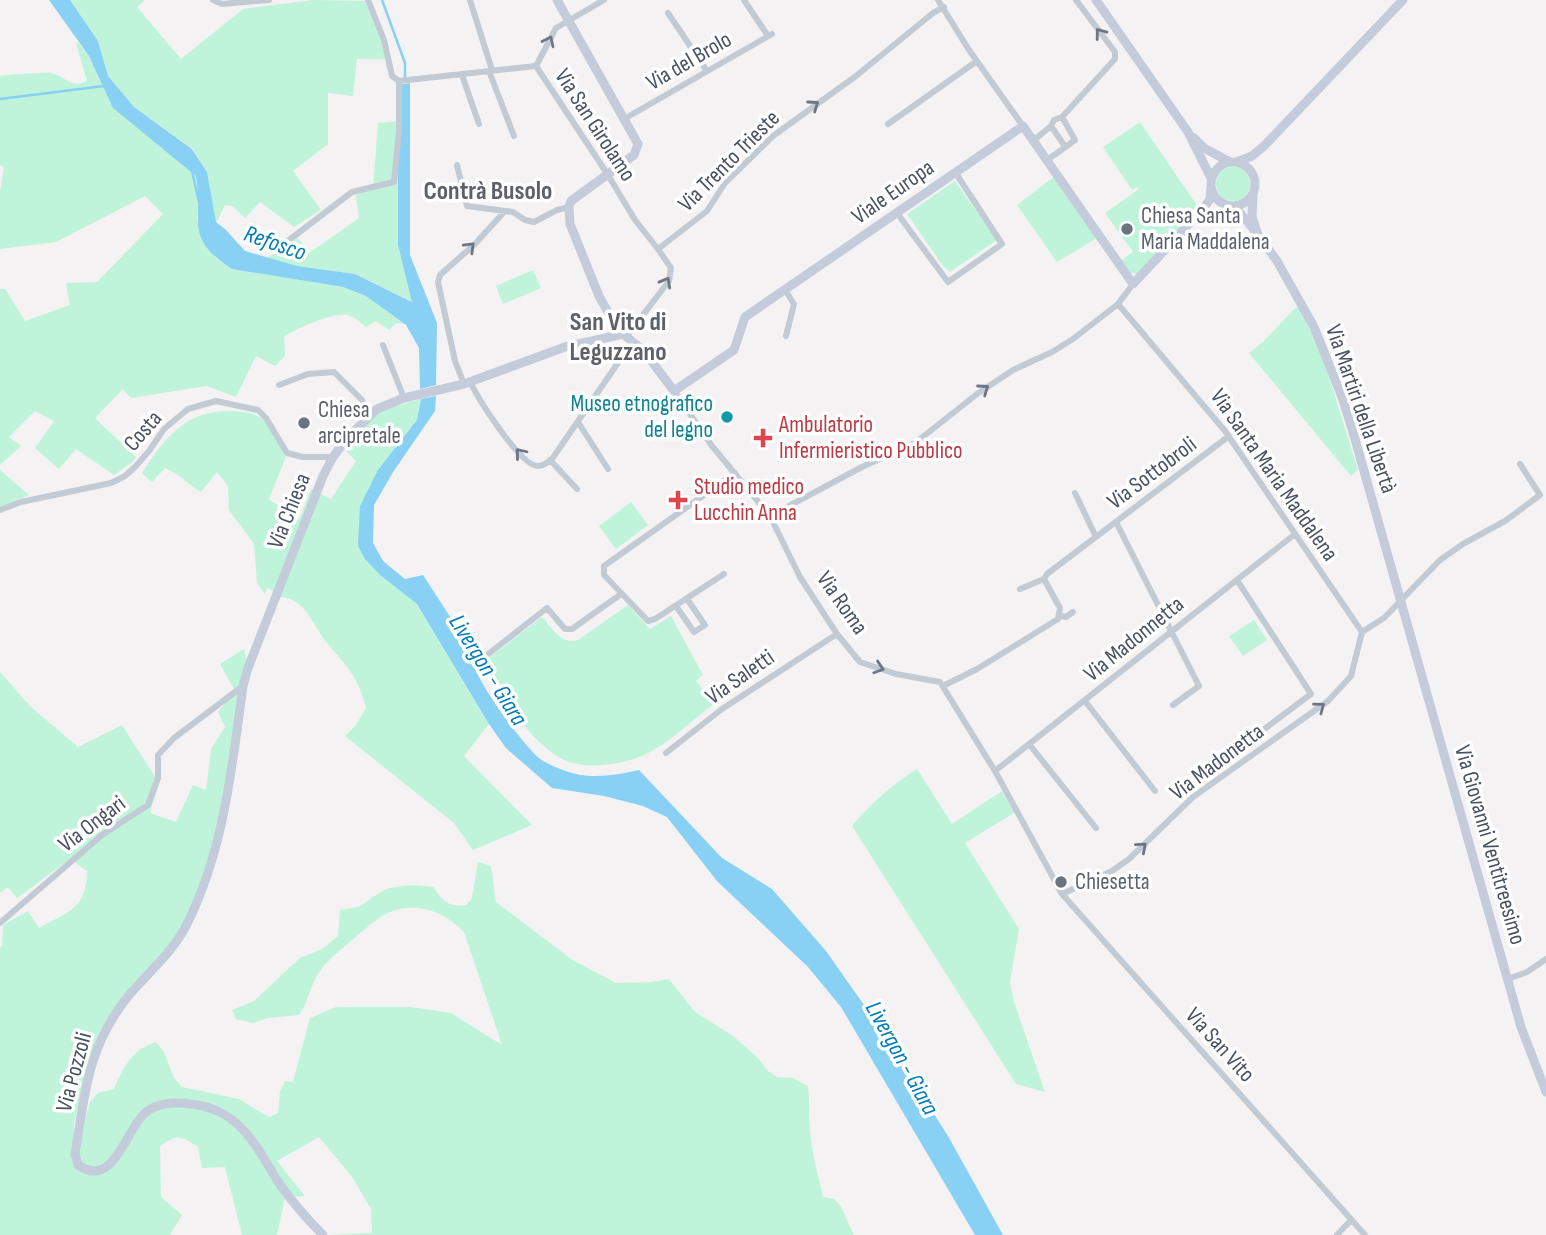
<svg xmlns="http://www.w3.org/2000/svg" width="1546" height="1235" font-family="'Sofia Sans Condensed',sans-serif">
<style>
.green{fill:#bff4da}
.water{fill:#88d0f4}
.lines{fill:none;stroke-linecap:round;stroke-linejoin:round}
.stream{stroke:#88d0f4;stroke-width:2.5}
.street{stroke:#c2cad4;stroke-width:6}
.secondary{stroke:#c4ccdc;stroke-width:9}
.oneway{stroke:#6d7684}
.worship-dot{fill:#6b7280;stroke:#fff;stroke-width:2.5}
.culture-dot{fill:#0f9aa8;stroke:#fff;stroke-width:2.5}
.health-dot{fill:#e0444e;stroke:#fff;stroke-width:2.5}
.labels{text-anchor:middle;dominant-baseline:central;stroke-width:7;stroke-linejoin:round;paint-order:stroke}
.street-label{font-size:23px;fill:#485262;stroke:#fff}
.worship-label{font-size:23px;fill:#5b616d;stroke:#fff;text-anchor:start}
.culture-label{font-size:23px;fill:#0d838f;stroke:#fff;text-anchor:end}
.health-label{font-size:23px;fill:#be3a42;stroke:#fff;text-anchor:start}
.water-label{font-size:24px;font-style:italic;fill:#007cbc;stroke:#fff}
.quarter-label{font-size:26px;font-weight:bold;fill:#5e6168;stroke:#fff}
</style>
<rect width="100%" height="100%" fill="#f4f2f2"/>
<path class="green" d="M70,0H145L137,7L181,59L243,9L314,0L365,1L381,40L386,59H357L353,96L328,93V144L293,171L321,210L294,227L260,202L245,218L232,206L225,205L216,223L207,172L193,149L134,107L108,76L98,41Z
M78,42L89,56L114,108L197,176L199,193L197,220L216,258L232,269L343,287L366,296L404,324L396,323L389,330L376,321L366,327C360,322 354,316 347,315C330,313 298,328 284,337L285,356L275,366L256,356L236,397L207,386L131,398L123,389L95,418L136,457L131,463L114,475L76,449L59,469L35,448L54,421L35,411L9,437L21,446L0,465V289H5L25,321L70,305L66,283L97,282L163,214L145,196L56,242L0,249V192L4,167L0,165V76C3,75 47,72 51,73C65,76 71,89 87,81L76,43Z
M398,121V245L413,302L355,274L297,266L267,258L298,238L309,253L359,218L356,195L373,189L378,123Z
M1140,122L1198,207L1157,236L1198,210L1137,274L1128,272L1121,261L1133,252L1105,213L1139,189L1137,187L1132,190L1103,147Z
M1216 184a17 17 0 1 1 34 0a17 17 0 1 1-34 0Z
M1055,176L1097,238L1057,262L1017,205Z
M955,181L997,240L950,272L943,266L907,214Z
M533,270L541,288L503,304L496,286Z
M1298,305L1322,354L1358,470L1351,476L1249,353L1263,342Z
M421,399L417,420L360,506L380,575L417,604L489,724L464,756L532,825L473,850L454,823L345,736L356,725L366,708C358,676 347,667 327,643C312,625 306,597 278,597L279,594L267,588L265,594L257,583L254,544L229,510L228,486L217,472L201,492C187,484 180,474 165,468L152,482L142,473C163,440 184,412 226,411C238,411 253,412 263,419C275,427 275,445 287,454L269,499L299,520L311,489L331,499L356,461L343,448L376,412Z
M0,470L29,495L0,507Z
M631,502L648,525L616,549L599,526Z
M628,605L650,629L671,616L703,675L696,681L715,703C695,718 668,744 646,754C624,765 585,770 564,760C530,743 501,695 485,661L542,617C553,629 561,645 578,640Z
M1254,620L1267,640L1243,656L1229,636Z
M244,649L248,667L233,774L192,915L96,1041L74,1123L76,1151L90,1102L98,1093L114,1089C123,1068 132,1049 156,1042L164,1052L174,1078L182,1087L239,1099L269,1117L278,1113L280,1091L285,1081L293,1082L310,1018L336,1007H411L451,1013L502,1045L464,932C446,912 416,901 390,912C376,918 362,932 351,941C340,950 328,960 320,971C310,985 309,1001 299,1015L268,1018L253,1023L236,1019L232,1010L254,1001L300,958L322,949L338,936L340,910C365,907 361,904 381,892C395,884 418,885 433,887C443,901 449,908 466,905L472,898L478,862L491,866L496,902L571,959L616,983L652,982L669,979L695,1012L733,1036L758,1058L768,1071L777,1077L793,1078L808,1086C810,1102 808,1116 810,1131C812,1154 818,1175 823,1197L834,1199L841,1207L854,1235H328L372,1233L371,1209L352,1177L319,1137L277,1161L305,1196L285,1197L277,1235H242L225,1167L202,1168L198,1147C181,1136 178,1133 160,1146L161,1197L182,1215L170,1235H0V948L2,946L3,925L28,911L39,928C69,911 86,910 87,871L70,859L17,898L8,887L0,893V672L31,707L78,747L122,725L159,783L150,813L176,822L193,785L206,790L211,749L225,727L218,712L235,691L220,664Z
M917,769L952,824L1002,791L1014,813L965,843L1019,929L1010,982L1014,1002L1045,1092L1016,1084L852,826C871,803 892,785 917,769Z"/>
<path class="water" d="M49,0H70L98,41L108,76L134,107L192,149L207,172L216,222L226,230L245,251L297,266L355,274L412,302L398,245V85L410,83V255L437,323L436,385L420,389L419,348L406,325L366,296L343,287L232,269C183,237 204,222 196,176L113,108L89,56Z
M436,396L435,411L393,472L374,505L373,543L383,561L405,579L423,575L471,649C464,667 523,745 539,758C545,763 555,767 563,770C587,780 614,776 639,770L722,858L772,889L826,951L864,1005L948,1136L1003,1235H975L841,1007L808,967L717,881L667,817L643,806L604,796L552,788L506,748L489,724L417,604L380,575L365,559L358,546L360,506L378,470L417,420L421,399Z"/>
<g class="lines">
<path class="stream" d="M382,0L405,63V80
M0,99L104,86
M192,171L199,202"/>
<path class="street" d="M213,0L222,4L269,0
M368,0L384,40L392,76L399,81
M470,0L492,70
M744,0L768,36
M938,0L969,50L1023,126
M668,13L707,71
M536,66L608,175L635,220L658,249
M536,66L556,28L604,0
M489,71L514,136
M462,75L479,124
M399,81L536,66
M624,119L772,34
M888,124L977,61
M1051,126L1064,145L1067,146L1075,140L1062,117
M1033,141L1051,126L1054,120L1062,117L1115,59V52L1076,0
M1047,160L1067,146
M457,165L467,206L513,212L525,220L534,222L557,210L569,207
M897,213L948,282L1002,244L955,172
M276,250L352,192L394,182L399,131V81
M785,290L794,304L786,336
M1118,304L1225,431L1362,632
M626,337L669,281L671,268L658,249L707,211L725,183L773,136L856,76L933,13L944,7
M383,345L404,398
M470,382C478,398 520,466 538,466C544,466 548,462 552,459L633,341
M464,384L455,361L438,282L440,275L475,244L504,212
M279,385L308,374L334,372L362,400L370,415
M674,391L712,446L770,516L800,577L837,634L860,662L896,674L940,682L995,771L1062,894L1365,1235
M578,422L608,469
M550,460L577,489
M1075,493L1096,537
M0,510L21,502L111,483L125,476L135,467L149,451L164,429L188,409L216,401L258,410L266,418L287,453L303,457H333
M770,516L862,467L915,443L977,394L1013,370L1052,352L1073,339L1118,304L1133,284
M1116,522L1199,686L1173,705
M724,574L655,619L648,621L604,575V566L735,473
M1020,589L1044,579
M676,606L694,632L705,625L687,599
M1060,616L1066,617L1073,612
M1362,632L1384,618L1440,560L1463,544L1505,521L1540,495L1520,464
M482,659L547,608L565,629H572L621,594
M943,686L977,669L1058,619L1060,608L1044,579L1047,574L1229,436
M1085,701L1155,791
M1029,744L1096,828
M666,753L722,709L837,634
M1219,763L1311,694L1237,580
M995,771L1295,534
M1062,894L1112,871L1129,859L1193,797L1328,701L1351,676L1362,632
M0,923L102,835L148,805L158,778V755L174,738L243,686
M1508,979L1527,972L1546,959
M1337,1235L1351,1220"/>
<path class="secondary" d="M557,0L638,144L634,155L571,201L569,207L570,224L599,296L614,323L623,334L644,351L674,391L734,350L745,317L1023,126L1133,284L1204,208L1210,199L1211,188
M1096,0L1188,132L1211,178
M1194,138L1204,148L1230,162
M1211 184a22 22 0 1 1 44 0a22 22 0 1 1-44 0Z
M1236,162L1252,156L1264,146L1403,0
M1253,195L1252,217L1258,235L1277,261L1314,327L1342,397L1355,439L1521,1027L1546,1092
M1230,206L1241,214L1255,231
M323,1235C308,1220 294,1204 281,1186C264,1161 252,1131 225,1115C206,1103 162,1096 144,1114C126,1130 113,1190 78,1165L75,1154C85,1094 87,1049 126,999C146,974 172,954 187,924C224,850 232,767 243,686L248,668L323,476L333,457L348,437L377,409L404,398L464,384L565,347L623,334"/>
</g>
<defs><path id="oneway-chevron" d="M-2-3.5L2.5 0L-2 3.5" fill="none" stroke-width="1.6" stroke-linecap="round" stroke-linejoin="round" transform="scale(1.75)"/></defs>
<g class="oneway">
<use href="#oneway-chevron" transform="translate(1100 33) rotate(-127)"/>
<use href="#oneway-chevron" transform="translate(549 41) rotate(-64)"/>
<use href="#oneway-chevron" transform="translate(814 105) rotate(-35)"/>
<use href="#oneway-chevron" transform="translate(470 247) rotate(-45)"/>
<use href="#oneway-chevron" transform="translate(666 282) rotate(-61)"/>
<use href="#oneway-chevron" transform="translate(984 389) rotate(-35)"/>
<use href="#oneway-chevron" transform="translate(520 453) rotate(-130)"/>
<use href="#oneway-chevron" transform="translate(879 668) rotate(18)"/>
<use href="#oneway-chevron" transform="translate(1320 707) rotate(-37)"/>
<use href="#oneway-chevron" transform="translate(1142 847) rotate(-41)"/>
</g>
<g class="worship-dot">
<circle cx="1127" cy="229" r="7"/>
<circle cx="304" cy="423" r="7"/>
<circle cx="1061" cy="882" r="7"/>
</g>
<circle class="culture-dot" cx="727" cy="417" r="7"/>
<g class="health-dot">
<path d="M759.5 427.5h7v7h7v7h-7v7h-7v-7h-7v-7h7z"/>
<path d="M674.5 489.5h7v7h7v7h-7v7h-7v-7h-7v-7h7z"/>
</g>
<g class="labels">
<g class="street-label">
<text transform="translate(689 61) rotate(-30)">Via del Brolo</text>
<text transform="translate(595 125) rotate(57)">Via San Girolamo</text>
<text transform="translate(729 161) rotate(-45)">Via Trento Trieste</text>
<text transform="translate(893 192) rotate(-35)">Viale Europa</text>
<text transform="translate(1361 409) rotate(71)">Via Martiri della Libertà</text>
<text transform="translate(143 431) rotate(-49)">Costa</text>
<text transform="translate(1152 473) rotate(-37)">Via Sottobroli</text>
<text transform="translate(1274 475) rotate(55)">Via Santa Maria Maddalena</text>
<text transform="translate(289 511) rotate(-68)">Via Chiesa</text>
<text transform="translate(842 603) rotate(55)">Via Roma</text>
<text transform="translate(1134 639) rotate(-39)">Via Madonnetta</text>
<text transform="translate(740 677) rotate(-35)">Via Saletti</text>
<text transform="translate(1217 762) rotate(-37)">Via Madonetta</text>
<text transform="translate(92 824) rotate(-37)">Via Ongari</text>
<text transform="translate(1490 845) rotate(74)">Via Giovanni Ventitreesimo</text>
<text transform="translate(1220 1045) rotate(48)">Via San Vito</text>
<text transform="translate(74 1072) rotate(-75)">Via Pozzoli</text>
</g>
<g class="worship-label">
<text x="1141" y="216">Chiesa Santa<tspan x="1141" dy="26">Maria Maddalena</tspan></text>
<text x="318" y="410">Chiesa<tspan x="318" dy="26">arcipretale</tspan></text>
<text x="1075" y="882">Chiesetta</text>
</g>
<g class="culture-label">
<text x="713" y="404">Museo etnografico<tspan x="713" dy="26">del legno</tspan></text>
</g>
<g class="health-label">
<text x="779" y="425">Ambulatorio<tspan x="779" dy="26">Infermieristico Pubblico</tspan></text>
<text x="694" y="487">Studio medico<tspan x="694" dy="26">Lucchin Anna</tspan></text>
</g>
<g class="water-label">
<text transform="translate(275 243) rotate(19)">Refosco</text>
<text transform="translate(488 670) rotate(58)">Livergon - Giara</text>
<text transform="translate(902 1058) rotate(61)">Livergon - Giara</text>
</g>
<g class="quarter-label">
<text x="488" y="191">Contrà Busolo</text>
<text x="618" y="322">San Vito di<tspan x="618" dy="30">Leguzzano</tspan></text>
</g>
</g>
</svg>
